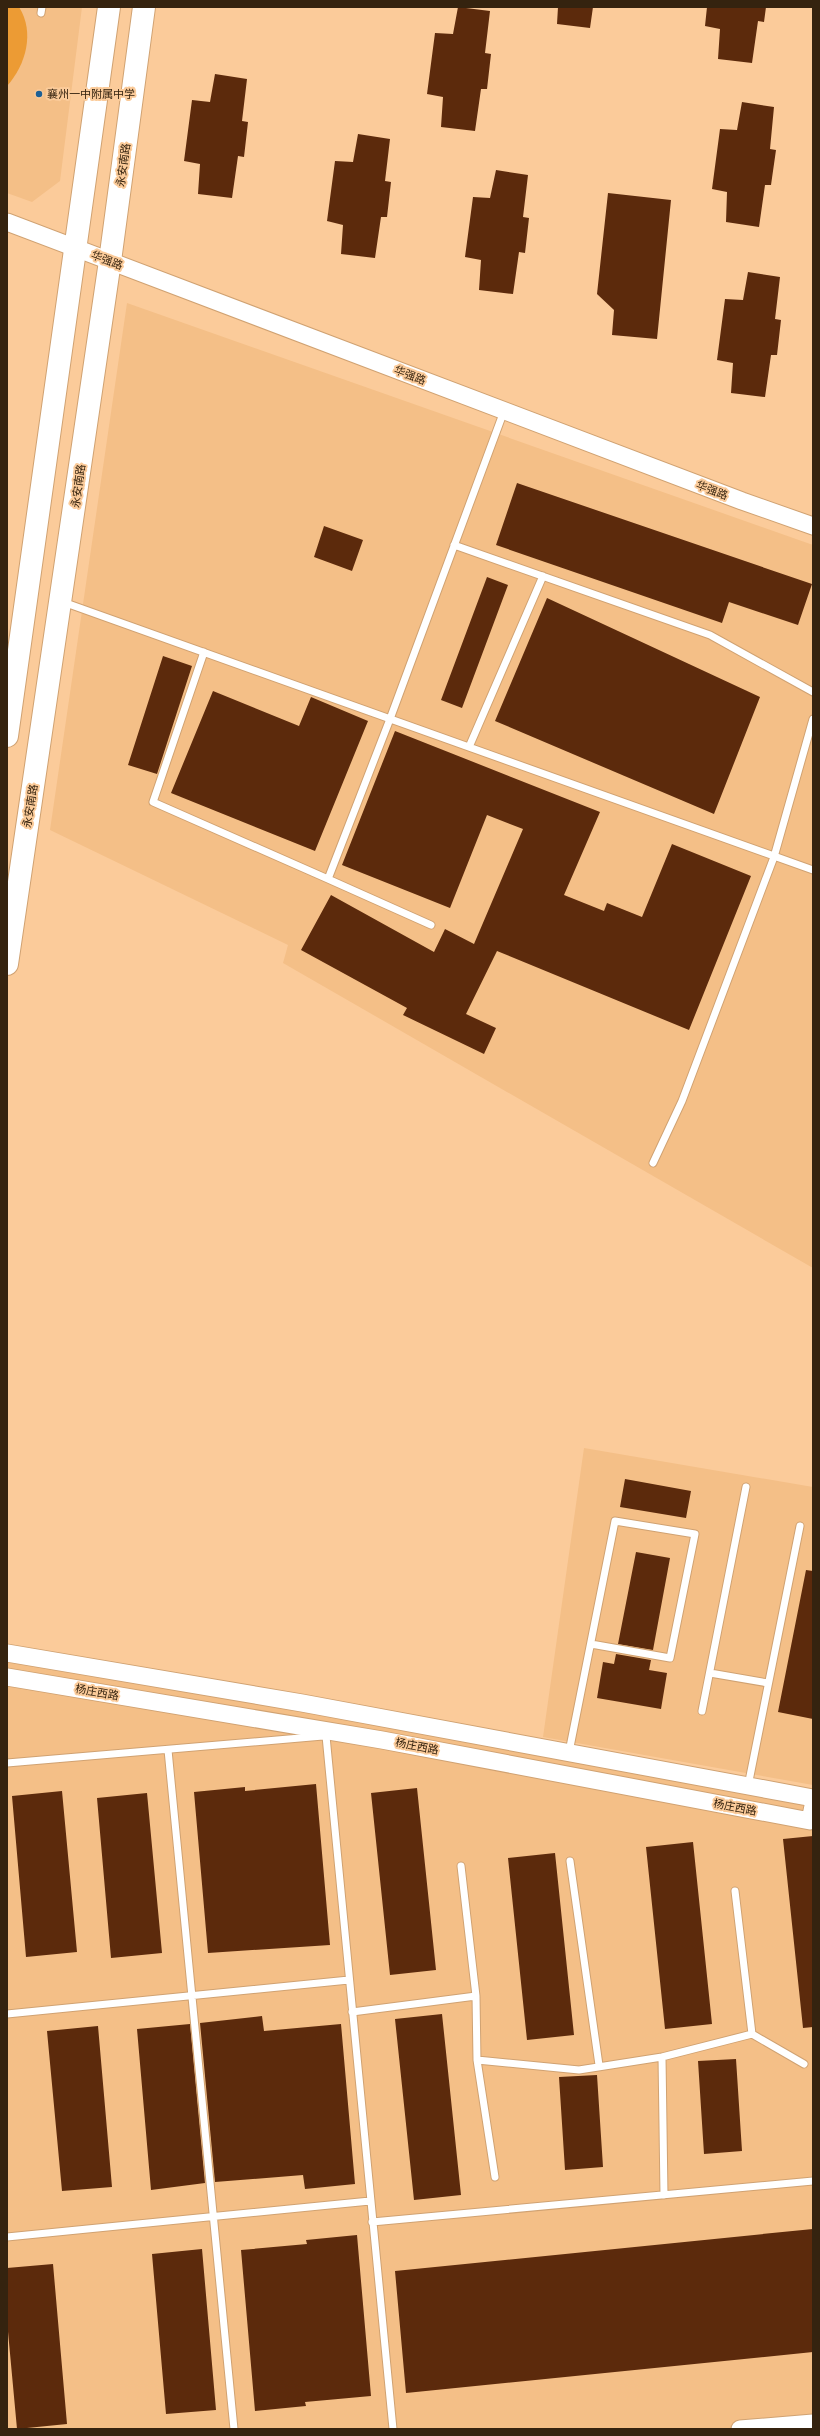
<svg xmlns="http://www.w3.org/2000/svg" width="820" height="2436" font-family="'Public Sans','Noto Sans SC',sans-serif">
<style>
.built{fill:#f4bf87}
.green{fill:#ec9b34}
.building{fill:#5c2a0c}
.lines{fill:none;stroke-linecap:round;stroke-linejoin:round}
.service-casing{stroke:#d0a272;stroke-width:9}
.tertiary-casing{stroke:#d0a272;stroke-width:19}
.primary-casing{stroke:#d0a272;stroke-width:24}
.service{stroke:#fff;stroke-width:7}
.tertiary{stroke:#fff;stroke-width:17}
.primary{stroke:#fff;stroke-width:22}
.poi-dot{fill:#1d5f94;stroke:#fbcb9a;stroke-width:1.5}
.labels{text-anchor:middle;dominant-baseline:central;stroke-width:4;stroke-linejoin:round;paint-order:stroke}
.poi-label{font-size:11px;fill:#35230f;stroke:#fbcb9a;text-anchor:start}
.street-label{font-size:11px;fill:#35230f;stroke:#fbcb9a}
</style>
<rect width="100%" height="100%" fill="#fbcb9a"/>
<path class="built" d="M7,7H82L60,181L32,202L7,193Z
M127,303L813,545V1268L283,963L288,945L50,830Z
M584,1448L813,1487V1785L543,1737Z
M7,1651L813,1792V2429H7Z"/>
<path class="green" d="M7,7H19C35,32 26,65 7,86Z"/>
<path class="building" d="M458,7L490,11L485,53L491,54L487,89H481L475,131L441,127L443,97L427,94L435,33L453,34Z
M558,7H593L590,28L557,24Z
M707,7H766L764,22L758,21L752,63L718,59L720,29L705,26Z
M215,74L247,79L242,121L248,122L244,157L238,156L232,198L198,194L200,164L184,161L192,100L210,102Z
M742,102L774,107L770,149L776,150L771,185H765L759,227L726,222L727,192L712,189L720,129L737,130Z
M358,134L390,139L385,181L391,182L387,217H381L375,258L341,254L343,225L327,221L335,161L353,162Z
M496,170L528,175L523,217L529,218L525,253L519,252L513,294L479,290L481,260L465,257L473,197L490,198Z
M608,193L671,200L657,339L612,335L614,310L597,294Z
M748,272L780,277L775,319L781,320L777,355H771L765,397L731,393L733,363L717,360L725,299L743,300Z
M517,483L812,584L798,625L729,602L722,623L496,545Z
M324,526L363,540L352,571L314,557Z
M487,577L508,585L462,708L441,700Z
M547,598L760,697L714,814L495,721Z
M163,656L192,666L157,774L128,765Z
M213,691L299,726L311,697L368,721L315,851L171,793Z
M395,731L600,812L564,895L604,911L607,903L642,917L672,844L751,876L689,1030L497,951L466,1014L496,1028L484,1054L403,1015L407,1008L301,950L331,895L434,952L445,929L474,944L523,829L487,815L450,908L342,865Z
M625,1479L691,1491L686,1518L620,1507Z
M636,1552L670,1558L653,1650L618,1644Z
M806,1570L813,1571V1719L778,1712Z
M616,1654L651,1660L649,1670L667,1673L661,1709L597,1698L603,1662L614,1664Z
M316,1784L330,1945L208,1953L194,1792L245,1787V1791Z
M417,1788L436,1970L390,1975L371,1793Z
M62,1791L77,1952L26,1957L12,1796Z
M147,1793L162,1953L111,1958L97,1798Z
M813,1836V2027L803,2028L783,1839Z
M693,1842L712,2024L665,2029L646,1847Z
M555,1853L574,2035L527,2040L508,1858Z
M442,2014L461,2195L414,2200L395,2019Z
M262,2016L264,2031L341,2024L355,2184L305,2189L303,2175L215,2182L200,2023Z
M190,2024L205,2183L151,2190L137,2029Z
M98,2026L112,2187L62,2191L47,2031Z
M736,2059L742,2151L704,2154L698,2061Z
M597,2075L603,2167L565,2170L559,2077Z
M813,2229V2352L406,2393L395,2271Z
M357,2235L371,2396L305,2402L306,2406L255,2411L241,2250L307,2244L306,2240Z
M202,2249L216,2410L166,2414L152,2254Z
M53,2264L67,2424L17,2429L7,2321V2268Z"/>
<g class="lines">
<defs>
<path id="service" d="M41,13L42,7
M454,545L710,635L813,692
M63,602L813,870
M204,652L153,802L328,879
M469,747L543,576
M431,925L328,879L390,719L504,411
M653,1163L682,1101L774,857L813,719
M710,1673L768,1683
M702,1711L746,1487
M326,1736L393,2429
M168,1750L234,2429
M569,1752L615,1521L695,1534L670,1658L591,1644
M7,1763L323,1736
M748,1786L800,1526
M570,1861L599,2065
M461,1866L476,1996L477,2060L495,2177
M735,1891L752,2034
M352,2012L476,1996
M7,2014L349,1980
M662,2057L664,2195
M477,2060L579,2070L662,2057L752,2034L804,2064
M372,2222L813,2181
M7,2237L370,2201"/>
<path id="tertiary" d="M7,222L742,501L813,526
M7,1653L302,1703L813,1798
M7,1677L382,1740L810,1821L813,1806
M740,2429L813,2423"/>
<path id="primary" d="M7,736L109,7
M7,964L110,261L144,7"/>
</defs>
<use href="#service" class="service-casing"/>
<use href="#tertiary" class="tertiary-casing"/>
<use href="#primary" class="primary-casing"/>
<use href="#service" class="service"/>
<use href="#tertiary" class="tertiary"/>
<use href="#primary" class="primary"/>
</g>
<circle class="poi-dot" cx="39" cy="94" r="4"/>
<g class="labels">
<g class="poi-label">
<text x="47" y="94">襄州一中附属中学</text>
</g>
<g class="street-label">
<text transform="translate(123 165) rotate(-82)">永安南路</text>
<text transform="translate(107 260) rotate(21)">华强路</text>
<text transform="translate(410 375) rotate(21)">华强路</text>
<text transform="translate(78 486) rotate(-82)">永安南路</text>
<text transform="translate(712 490) rotate(21)">华强路</text>
<text transform="translate(30 806) rotate(-81)">永安南路</text>
<text transform="translate(97 1692) rotate(10)">杨庄西路</text>
<text transform="translate(417 1746) rotate(11)">杨庄西路</text>
<text transform="translate(735 1807) rotate(11)">杨庄西路</text>
</g>
</g>
<rect width="820" height="2436" fill="none" stroke="#35230f" stroke-width="16"/>
</svg>
